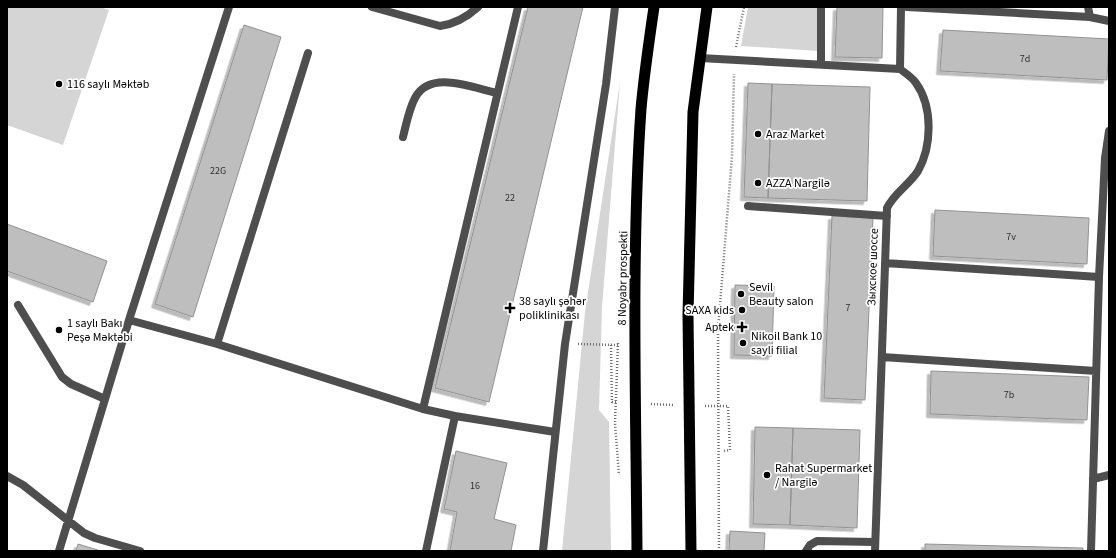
<svg xmlns="http://www.w3.org/2000/svg" width="1116" height="558" font-family="'Source Sans 3',sans-serif">
<style>
.green{fill:#d5d5d5}
.building{fill:#bebebe;stroke:#929292;filter:url(#shadow)}
.lines{fill:none;stroke-linecap:round;stroke-linejoin:round}
.path{stroke:#707070;stroke-width:2.5;stroke-dasharray:1 2;stroke-linecap:butt}
.service{stroke:#4e4e4e;stroke-width:8}
.trunk{stroke:#000;stroke-width:11}
.poi-dot{fill:#000;stroke:#fff;stroke-width:1.5}
.labels{text-anchor:middle;dominant-baseline:central;stroke-width:3.5;stroke-linejoin:round;paint-order:stroke}
.number-label{font-size:10px;fill:#303030}
.poi-label{font-size:12px;fill:#000;stroke:#fff;text-anchor:start}
.street-label{font-size:12px;fill:#000;stroke:#fff}
</style>
<defs>
<filter id="shadow"><feDropShadow dx="-3.5" dy="3.5" stdDeviation="0" flood-color="#0004"/></filter>
</defs>
<rect width="100%" height="100%" fill="#fff"/>
<path class="green" d="M7,7H100L109,10L63,145L7,125Z
M748,7H820L818,51L741,46Z
M620,82L602,307L599,410L609,422L611,551H562L585,312Z"/>
<path class="building" d="M528,7H583L489,402L435,388Z
M837,7H883L882,58L835,57Z
M244,25L281,37L193,317L155,304Z
M943,30L1109,39L1107,80L940,71Z
M748,83L772,84L768,198L744,197Z
M772,84L870,87L867,201L768,198Z
M935,210L1089,218L1087,264L933,256Z
M832,216L873,218L865,400L824,398Z
M7,224L107,261L93,302L7,271Z
M735,285L774,286L772,356L734,355Z
M931,371L1089,377L1087,420L930,414Z
M755,427L793,428L790,525L753,524Z
M793,428L860,430L857,528L790,525Z
M456,451L507,463L494,519L516,525L511,551H450L457,512L444,509Z
M730,531L765,533L764,551H729Z
M78,544L101,551H76Z
M925,544L1083,548V551H925Z"/>
<g class="lines">
<path class="path" d="M736,47L744,7
M618,343L615,423L619,475
M578,344L619,345
M611,345L612,402H616
M651,404L674,405
M705,406H728L730,450L724,451
M719,551L718,330L732,156L734,74"/>
<path class="service" d="M372,7L440,26C455,24 467,17 478,7
M821,7V64
M907,7L1090,17L1109,21
M1088,7L1090,17
M700,58L900,69
M403,137C406,125 409,109 415,98C430,69 473,88 497,93
M748,206L887,216
M885,263L1099,277
M18,305L62,377L71,384L105,399
M129,320L217,344L423,409L455,416L555,432
M217,344L308,53
M882,357L1096,371
M423,409L518,7
M7,476L23,485L84,533L95,538L140,551
M1093,479L1109,475
M59,551L129,320L229,7
M426,551L455,416
M543,551L565,344L606,84L615,7
M806,551L810,545L817,541L875,542
M875,551L887,208C894,193 909,185 918,171C932,146 933,107 916,83C912,77 905,73 900,69L901,7
M1091,551L1099,277L1105,158L1109,131"/>
<path class="trunk" d="M637,551C636,404 631,256 641,109C644,75 649,41 654,7
M691,551L688,315L693,112L707,7"/>
</g>
<g class="poi-dot">
<circle cx="59" cy="84" r="4"/>
<circle cx="758" cy="134" r="4"/>
<circle cx="758" cy="183" r="4"/>
<circle cx="741" cy="294" r="4"/>
<path d="M508 302h4v4h4v4h-4v4h-4v-4h-4v-4h4z"/>
<circle cx="742" cy="310" r="4"/>
<path d="M740 321h4v4h4v4h-4v4h-4v-4h-4v-4h4z"/>
<circle cx="59" cy="330" r="4"/>
<circle cx="743" cy="343" r="4"/>
<circle cx="767" cy="475" r="4"/>
</g>
<g class="labels">
<g class="number-label">
<text x="1025" y="59">7d</text>
<text x="218" y="171">22G</text>
<text x="510" y="198">22</text>
<text x="1011" y="237">7v</text>
<text x="848" y="308">7</text>
<text x="1009" y="395">7b</text>
<text x="475" y="486">16</text>
</g>
<g class="poi-label">
<text x="67" y="84">116 saylı Məktəb</text>
<text x="766" y="134">Araz Market</text>
<text x="766" y="183">AZZA Nargilə</text>
<text x="749" y="287">Sevil<tspan x="749" dy="14">Beauty salon</tspan></text>
<text x="519" y="301">38 saylı şəhər<tspan x="519" dy="14">poliklinikası</tspan></text>
<text x="734" y="310" text-anchor="end">SAXA kids</text>
<text x="67" y="323">1 saylı Bakı<tspan x="67" dy="14">Peşə Məktəbi</tspan></text>
<text x="734" y="327" text-anchor="end">Aptek</text>
<text x="751" y="336">Nikoil Bank 10<tspan x="751" dy="14">sayli filial</tspan></text>
<text x="775" y="468">Rahat Supermarket<tspan x="775" dy="14">/ Nargilə</tspan></text>
</g>
<g class="street-label">
<text transform="translate(873 267) rotate(-88)">Зыхское шоссе</text>
<text transform="translate(623 278) rotate(-89)">8 Noyabr prospekti</text>
</g>
</g>
<rect width="1116" height="558" fill="none" stroke="#000000" stroke-width="16"/>
</svg>
